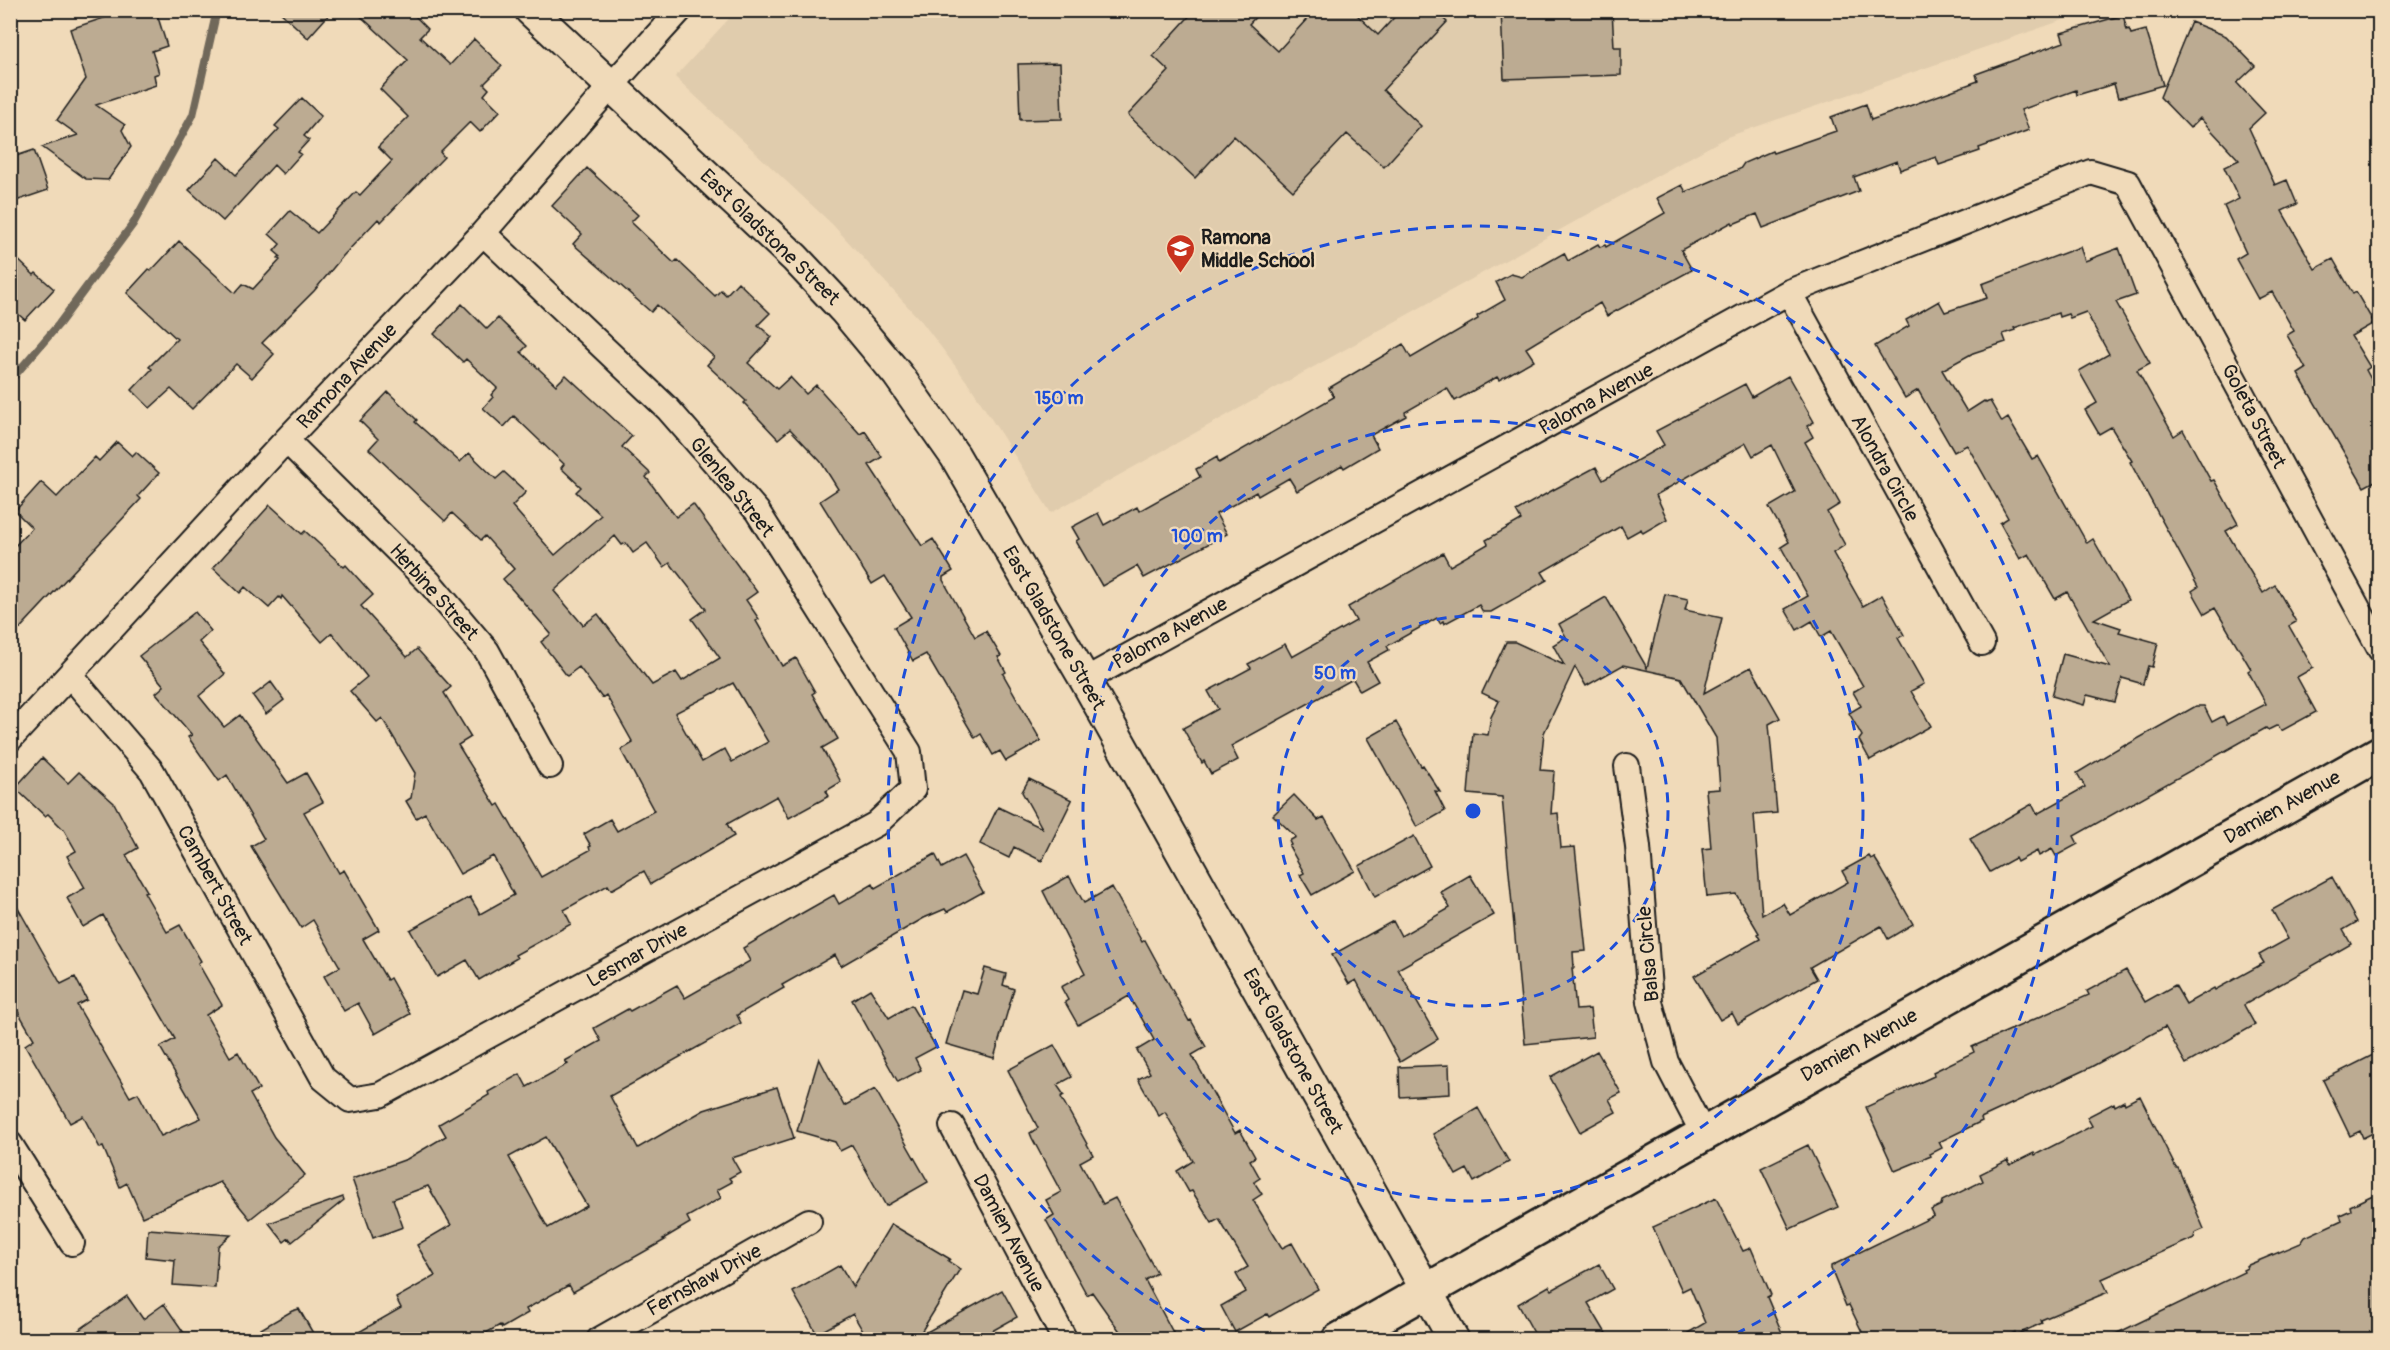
<svg xmlns="http://www.w3.org/2000/svg" width="2390" height="1350" font-family="Pangolin,sans-serif">
<style>
.built{fill:#e0ccad}
.lines{fill:none;stroke-linecap:round;stroke-linejoin:round}
.stream{stroke:#6f675a;stroke-width:8}
.building{fill:#bcab92;stroke:#1c1c1c;stroke-width:1.5;fill-rule:evenodd}
.minor-casing{stroke:#1c1c1c;stroke-width:28}
.tertiary-casing{stroke:#1c1c1c;stroke-width:34}
.secondary-casing{stroke:#1c1c1c;stroke-width:38}
.minor{stroke:#f0dab9;stroke-width:24}
.tertiary{stroke:#f0dab9;stroke-width:30}
.secondary{stroke:#f0dab9;stroke-width:33}
.ring{fill:none;stroke:#1d4ed8;stroke-width:3;stroke-dasharray:10 8}
.labels{text-anchor:middle;dominant-baseline:central;stroke-width:4.5;stroke-linejoin:round;paint-order:stroke}
.street-label{font-size:20px;fill:#1c1c1c;stroke:#f0dab9}
.poi-label{font-size:20px;font-weight:bold;fill:#1c1c1c;stroke:#f0dab9;text-anchor:start}
.centre{fill:#1d4ed8;stroke:#f0dab9;stroke-width:3}
.ring-label{font-size:18px;text-anchor:middle;font-weight:bold;fill:#1d4ed8;stroke:#f0dab9;stroke-width:4.5;stroke-linejoin:round;paint-order:stroke}
</style>
<rect width="100%" height="100%" fill="#f0dab9"/>
<filter id="ink" filterUnits="userSpaceOnUse"><feTurbulence type="fractalNoise" baseFrequency=".0167" numOctaves="2"/><feDisplacementMap in="SourceGraphic" scale="12" xChannelSelector="R" yChannelSelector="G"/><feConvolveMatrix kernelMatrix="1 2 1 2 8 2 1 2 1" color-interpolation-filters="sRGB"/></filter>
<g filter="url(#ink)">
<path class="built" d="M737,10L2089,11L1727,137L1051,513L971,387L922,322L832,224L675,77Z"/>
<g class="lines">
<path class="stream" d="M10,381L59,324L133,224L193,115L217,10"/>
</g>
<path class="building" d="M128,10H138L140,16L156,11L167,46L152,51L159,73L154,75L156,85L96,105L125,125L122,130L131,147L108,180L86,179L42,147L78,135L57,120L86,79L70,29Z
M278,10H333L308,38Z
M354,10H409L428,29L420,37L450,65L474,39L502,66L484,84L489,89L484,95L500,111L480,132L470,122L440,152L444,157L381,222L378,219L343,256L314,291L262,343L274,354L252,378L236,364L192,409L171,389L150,408L132,390L152,369L149,367L177,339L127,293L149,269L151,271L179,241L235,293L243,284L253,289L280,260L278,258L280,256L274,251L280,244L269,234L290,211L317,233L356,192L360,195L392,161L378,147L408,117L380,89L408,60Z
M1195,10H1262L1249,24L1278,51L1315,10H1352L1378,35L1401,10H1434L1447,22L1383,90L1421,126L1384,167L1347,134L1293,191L1234,136L1195,178L1128,115L1169,71L1153,56Z
M1501,10H1612L1614,47H1621V75L1504,79Z
M2123,15L2127,30L2129,29L2131,34L2146,30L2163,85L2118,98L2114,84L2077,95L2076,90L2021,110L2029,130L1979,148L1980,151L1939,165L1936,157L1900,170L1897,161L1854,177L1859,191L1763,228L1757,214L1733,224L1732,222L1681,250L1692,270L1607,316L1600,303L1526,348L1534,360L1499,380L1497,377L1455,401L1447,388L1405,412L1406,416L1371,435L1378,448L1344,468L1342,465L1297,491L1289,478L1258,496L1256,492L1216,514L1227,534L1144,578L1137,566L1102,586L1076,541L1079,539L1072,527L1098,513L1104,525L1137,507L1139,511L1200,477L1196,469L1217,457L1219,463L1334,397L1329,388L1403,344L1411,358L1478,319L1477,316L1505,300L1496,282L1511,274L1522,277L1564,253L1568,261L1598,244L1600,247L1605,245L1606,247L1665,213L1657,198L1682,185L1686,192L1740,169L1744,163L1772,151L1773,153L1836,131L1831,117L1866,104L1871,120L1978,81L1976,74L2064,42L2061,33Z
M2191,22L2226,36L2255,66L2237,83L2265,113L2249,128L2275,185L2287,180L2297,204L2282,211L2315,269L2333,259L2353,294L2356,292L2374,323L2351,336L2370,367L2366,370L2379,394V479L2364,487L2298,374L2306,369L2287,335L2294,331L2272,292L2258,299L2236,259L2246,253L2224,206L2239,199L2224,167L2239,160L2200,118L2190,128L2160,97Z
M1060,63L1062,119L1020,120L1018,64Z
M302,98L321,116L304,136L309,140L298,152L301,154L283,174L274,165L223,221L189,190L218,158L236,175L279,129L275,126Z
M34,150L48,190L10,203V158Z
M587,168L638,215L631,222L674,263L677,260L715,296L721,290L726,295L738,282L770,313L758,325L772,337L748,363L777,389L790,377L806,394L816,385L860,434L865,431L882,457L869,465L922,546L933,539L953,571L943,577V580L975,637L986,631L1001,656L998,657L1006,672L1003,674L1041,741L1006,761L1000,751L993,755L981,734L975,738L926,654L913,661L894,627L911,617L885,576L872,584L820,501L838,489L821,462L790,429L778,439L744,403L746,401L707,365L714,357L657,305L651,312L573,244L582,234L552,206Z
M2080,247L2085,261L2119,248L2136,295L2116,302L2150,363L2137,370L2174,436L2183,430L2211,481L2214,480L2238,524L2226,531L2263,593L2275,585L2296,622L2289,626L2313,668L2297,677L2316,712L2281,731L2278,725L2268,730L2266,728L2074,836L2078,844L2056,856L2052,849L2039,856L2037,851L2017,862L2015,858L1990,872L1970,839L2032,804L2037,814L2085,787L2077,773L2125,744V746L2196,706H2204L2212,722L2223,716L2227,724L2266,704L2248,671L2251,669L2215,608L2205,614L2192,591L2198,587L2130,462L2132,461L2111,427L2099,434L2085,410L2097,403L2079,371L2109,354L2086,312L2070,318L2068,314L2059,317L2058,313L2014,328L2015,330L2003,334L2006,342L1973,353L1942,370L1967,412L1984,401L1986,403L1990,401L2002,422L2008,418L2032,459L2038,456L2087,543L2093,539L2128,600L2094,619L2121,628L2119,632L2158,643L2152,667L2148,666L2143,684L2122,678L2115,702L2087,695L2084,705L2052,696L2063,654L2110,667L2067,592L2055,599L2029,554L2020,559L2000,523L2008,518L1967,445L1954,452L1918,390L1905,398L1875,346L1909,326L1906,320L1939,301L1945,312L1987,298L1982,284Z
M10,252L34,275L36,273L54,289L25,320L10,307Z
M462,304L487,329L498,318L527,346L521,352L556,385L566,375L632,436L622,447L650,473L646,477L676,517L693,504L757,592L746,600L759,619L756,621L782,666L796,658L815,692L812,694L838,739L822,748L841,782L826,791L829,796L789,818L777,796L727,824L734,836L651,884L644,871L611,890L608,885L564,910L571,924L515,955L517,958L479,980L467,960L437,977L410,930L470,897L480,914L514,895L493,856L460,874L425,813L416,818L406,801L411,798L415,773L382,718L377,722L350,691L367,677L332,633L322,642L282,596L281,599L279,597L269,608L245,587L240,593L213,568L270,505L302,534L305,531L344,567L346,565L373,595L361,606L407,657L417,649L451,687L444,693L471,737L458,745L496,806L499,804L541,877L590,850L589,847L591,846L584,834L610,819L617,831L654,811L621,750L633,743L606,695L602,698L579,667L567,676L541,642L551,634L503,579L514,569L485,536L481,540L452,513L445,521L369,449L378,439L360,421L388,392L417,420L415,422L460,462L469,453L496,479L504,472L526,492L512,506L555,555L601,515L576,492L581,487L561,468L564,464L514,416L504,427L483,408L493,397L491,395L497,388L466,359L463,362L434,334ZM615,536L622,545L626,543L633,553L647,543L664,567L670,563L706,609L692,619L720,658L682,681L676,672L652,685L598,614L583,625L554,591ZM733,683L768,742L732,762L725,749L702,762L675,713Z
M1788,376L1814,422L1807,426L1813,437L1805,442L1840,504L1827,512L1845,545L1833,553L1863,606L1882,595L1904,635L1898,638L1924,684L1911,691L1931,726L1870,760L1859,740L1862,736L1849,713L1861,706L1853,692L1863,686L1831,631L1821,637L1812,621L1797,630L1785,609L1808,596L1781,547L1789,542L1769,507L1795,492L1772,445L1753,456L1746,443L1656,495L1667,519L1643,533L1641,529L1627,537L1621,526L1542,572L1547,580L1491,612H1483L1479,605L1444,624L1443,621L1440,623L1437,618L1387,646L1389,650L1367,662L1378,681L1360,691L1353,679L1231,746L1238,760L1211,774L1204,761L1202,763L1183,728L1218,709L1208,691L1251,668L1248,664L1285,644L1292,657L1356,621L1348,607L1443,553L1450,566L1488,544L1486,540L1521,520L1516,511L1553,490L1596,467L1603,480L1664,445L1656,431L1745,384L1752,397Z
M117,442L132,456L136,452L159,473L138,496L141,499L10,639V551L32,528L15,511L41,482L57,497L95,457L99,461Z
M1665,594L1688,599L1685,610L1722,618L1704,693L1751,667L1780,718L1769,724L1777,813L1754,815L1762,915L1783,903L1790,915L1848,882L1842,871L1869,856L1871,859L1874,857L1879,865L1913,924L1888,939L1881,926L1810,967L1817,979L1738,1024L1732,1013L1720,1020L1694,976L1760,939L1757,934L1759,933L1736,894L1707,897L1702,849L1711,848L1706,790L1720,789L1716,738L1681,678L1623,665L1586,686L1575,667L1544,733L1540,770L1554,771L1551,814L1558,813L1561,848L1575,847L1586,951L1573,952L1574,968H1572L1576,1010L1590,1009L1593,1037L1525,1044L1502,797L1468,794L1473,733L1488,735L1491,717L1499,701L1482,693L1506,642H1515L1564,665L1553,645L1566,637L1559,624L1606,597L1647,668Z
M195,612L211,631L199,642L225,674L199,696L224,727L240,715L288,783L306,773L323,802L304,812L339,873L344,870L379,930L363,939L387,980L390,978L410,1014L375,1034L358,1003L344,1011L324,976L340,967L313,920L301,928L251,846L264,839L227,775L219,781L188,737L192,735L156,693L164,686L139,656Z
M271,682L284,700L266,714L253,696Z
M1396,722L1421,766L1423,765L1440,792L1435,791L1445,811L1417,827L1368,738Z
M42,758L68,783L79,772L114,803L138,848L126,855L147,891L144,892L167,932L180,925L201,961L198,963L222,1005L206,1015L230,1057L238,1052L259,1089L250,1094L274,1137L305,1175L250,1219L220,1182L142,1217L127,1183L120,1187L103,1147L100,1148L83,1116L70,1123L25,1045L34,1039L10,998V894L61,984L75,977L87,1000L77,1005L130,1097L138,1093L161,1136L201,1118L160,1047L175,1039L103,915L83,927L67,898L85,888L67,856L76,851L64,830L48,814L45,816L15,788Z
M1029,779L1072,800L1042,861L1014,847L1009,858L980,844L998,807L1042,828L1022,792Z
M1294,795L1318,820L1324,817L1355,871L1312,895L1300,875L1304,873L1289,846L1291,845L1289,841L1296,837L1273,815Z
M1414,836L1430,866L1375,897L1359,866Z
M935,854L942,868L963,856L983,892L947,912L945,909L924,918L841,966L835,955L782,985L784,988L737,1015L741,1023L610,1096L638,1148L704,1110L777,1087L794,1138L732,1158L740,1172L729,1178L732,1182L717,1190L721,1198L687,1217L690,1223L663,1239L665,1240L573,1292L569,1285L526,1309L528,1313L502,1328L500,1325L474,1340H345L401,1308L396,1298L435,1276L417,1245L451,1225L428,1186L393,1199L403,1227L373,1238L352,1179L407,1159L446,1136L439,1124L489,1095L488,1092L520,1074L527,1087L568,1064L565,1061L601,1041L594,1028L628,1009L630,1011L677,985L685,998L750,961L743,948L797,916L834,895L839,904L873,884L875,888ZM546,1137L587,1206L548,1228L509,1157Z
M1470,875L1494,915L1398,969L1438,1039L1400,1062L1356,980L1349,984L1332,955L1393,921L1401,936L1450,908L1441,892Z
M1069,876L1084,903L1112,887L1142,942L1145,940L1189,1021L1191,1020L1206,1047L1192,1055L1235,1133L1240,1130L1255,1157L1250,1160L1260,1178L1254,1182L1262,1194L1253,1200L1282,1248L1292,1243L1318,1289L1269,1317L1267,1314L1235,1332L1221,1306L1246,1292L1236,1274L1248,1267L1219,1219L1212,1223L1192,1191L1189,1192L1177,1171L1193,1161L1165,1112L1159,1116L1138,1079L1150,1073L1137,1050L1154,1040L1129,996L1078,1025L1065,1002L1068,1000L1061,987L1085,974L1043,891Z
M2332,877L2357,922L2343,930L2351,944L2244,1005L2255,1025L2186,1064L2165,1027L2091,1067L1981,1118L1982,1121L1939,1142L1942,1148L1930,1154L1931,1156L1895,1171L1866,1107L1934,1076L1933,1072L1974,1052L1972,1047L2089,995L2087,991L2126,970L2145,1002L2175,985L2186,1004L2214,988L2215,990L2264,963L2259,955L2288,939L2272,910Z
M985,968L1006,974L1003,985L1014,989L994,1058L946,1044L962,990L977,994Z
M870,989L889,1018L911,1005L936,1047L915,1058L921,1070L898,1082L852,1000Z
M1054,1045L1072,1077L1057,1085L1064,1095L1061,1097L1093,1155L1080,1162L1103,1204L1115,1198L1157,1273L1145,1280L1177,1340H1126L1092,1292L1087,1295L1046,1220L1054,1215L1046,1200L1061,1192L1032,1138L1030,1133L1038,1128L1008,1070Z
M1597,1051L1621,1093L1609,1099L1616,1112L1580,1132L1550,1077Z
M2379,1052V1130L2363,1138L2360,1131L2350,1136L2323,1080Z
M819,1058L844,1106L875,1089L928,1182L886,1206L852,1145L840,1151L835,1142L797,1131Z
M1449,1065L1450,1094L1400,1097L1399,1067Z
M2140,1096L2176,1168H2178L2204,1229L2195,1233L2194,1238L2102,1279L2108,1292L2041,1320L2042,1323L2016,1335L2015,1332L1998,1340H1866L1849,1305L1846,1306L1831,1269V1266L1934,1216L1931,1210L1941,1205L1942,1201L1983,1181L1980,1174L2008,1160L2010,1165L2034,1153L2035,1155L2092,1126L2087,1117L2114,1103L2115,1106L2124,1101L2125,1104Z
M1478,1108L1509,1162L1474,1182L1467,1169L1456,1175L1433,1134Z
M1808,1145L1838,1207L1790,1229L1761,1168Z
M2379,1192V1340H2103L2244,1272L2243,1270L2247,1268L2246,1266L2301,1243L2305,1237L2342,1220L2340,1215L2351,1210L2350,1206Z
M343,1197L344,1200L292,1242L289,1238L284,1242L269,1223Z
M1716,1198L1743,1251L1751,1248L1771,1295L1767,1297L1785,1340H1676L1705,1323L1690,1287L1682,1291L1653,1227Z
M891,1224L950,1259L948,1261L960,1269L918,1337L1002,1290L1017,1317L976,1340H868L853,1314L817,1334L793,1292L840,1265L853,1287Z
M148,1229L231,1235L218,1246L215,1288L173,1285L175,1260L146,1257Z
M1599,1264L1613,1289L1588,1303L1610,1340H1538L1518,1304L1549,1286L1552,1290Z
M127,1296L143,1319L164,1304L189,1340H65Z
M299,1309L317,1340H242L292,1311Z"/>
<g class="lines">
<defs>
<path id="minor" d="M1789,292L1982,643
M286,440L429,582L487,651L550,766
M70,675L152,771L323,1078L350,1100L380,1095L876,824L913,789L909,752L757,511L668,409L483,233
M1085,680L1789,292L2091,172L2128,183L2380,649
M10,739L286,440L483,233L611,86L680,10
M1627,766L1638,847L1650,1002L1666,1062L1703,1133
M952,1126L1065,1340
M10,1144L72,1243
M599,1340L809,1221"/>
<path id="tertiary" d="M530,10L795,258L844,310L898,375L955,456L1085,680L1454,1340"/>
<path id="secondary" d="M1339,1340L2380,753"/>
</defs>
<use href="#minor" class="minor-casing"/>
<use href="#tertiary" class="tertiary-casing"/>
<use href="#secondary" class="secondary-casing"/>
<use href="#minor" class="minor"/>
<use href="#tertiary" class="tertiary"/>
<use href="#secondary" class="secondary"/>
</g>
</g>
<g class="ring">
<circle cx="1473" cy="811" r="195"/>
<circle cx="1473" cy="811" r="390"/>
<path d="M1221 1339A585 585 0 1 1 1725 1339"/>
</g>
<defs>
<symbol id="school-pin" viewBox="-11 -11 22 30"><path d="M0 17L-7.5 6A9.5 9.5 0 1 1 7.5 6Z" fill="#c8321e" stroke="#f0dab9"/><path d="M0-5L7-2L0 1L-7-2ZM-4 1L0 2.5L4 1V4Q0 6-4 4Z" fill="#fff"/></symbol>
</defs>
<g fill-rule="evenodd">
<use href="#school-pin" x="1164" y="232" width="33" height="45"/>
</g>
<g class="labels">
<g class="street-label">
<text transform="translate(770 237) rotate(44)">East Gladstone Street</text>
<text transform="translate(347 376) rotate(-47)">Ramona Avenue</text>
<text transform="translate(1596 399) rotate(-29)">Paloma Avenue</text>
<text transform="translate(2254 416) rotate(62)">Goleta Street</text>
<text transform="translate(1885 468) rotate(61)">Alondra Circle</text>
<text transform="translate(732 487) rotate(51)">Glenlea Street</text>
<text transform="translate(434 592) rotate(48)">Herbine Street</text>
<text transform="translate(1054 628) rotate(60)">East Gladstone Street</text>
<text transform="translate(1170 633) rotate(-29)">Paloma Avenue</text>
<text transform="translate(2282 807) rotate(-29)">Damien Avenue</text>
<text transform="translate(215 885) rotate(61)">Cambert Street</text>
<text transform="translate(1648 954) rotate(-95)">Balsa Circle</text>
<text transform="translate(637 955) rotate(-29)">Lesmar Drive</text>
<text transform="translate(1859 1045) rotate(-29)">Damien Avenue</text>
<text transform="translate(1293 1051) rotate(61)">East Gladstone Street</text>
<text transform="translate(1009 1233) rotate(62)">Damien Avenue</text>
<text transform="translate(704 1280) rotate(-29)">Fernshaw Drive</text>
</g>
<g class="poi-label">
<text x="1201" y="237">Ramona<tspan x="1201" dy="23">Middle School</tspan></text>
</g>
</g>
<circle cx="1473" cy="811" r="9" class="centre"/>
<g class="ring-label">
<text x="1059" y="404">150 m</text>
<text x="1197" y="542">100 m</text>
<text x="1335" y="679">50 m</text>
</g>
<rect width="2390" height="1350" fill="none" stroke="#f0dab9" stroke-width="36"/>
<rect x="18" y="18" width="2354" height="1314" fill="none" stroke="#1c1c1c" stroke-width="2" filter="url(#ink)"/>
</svg>
